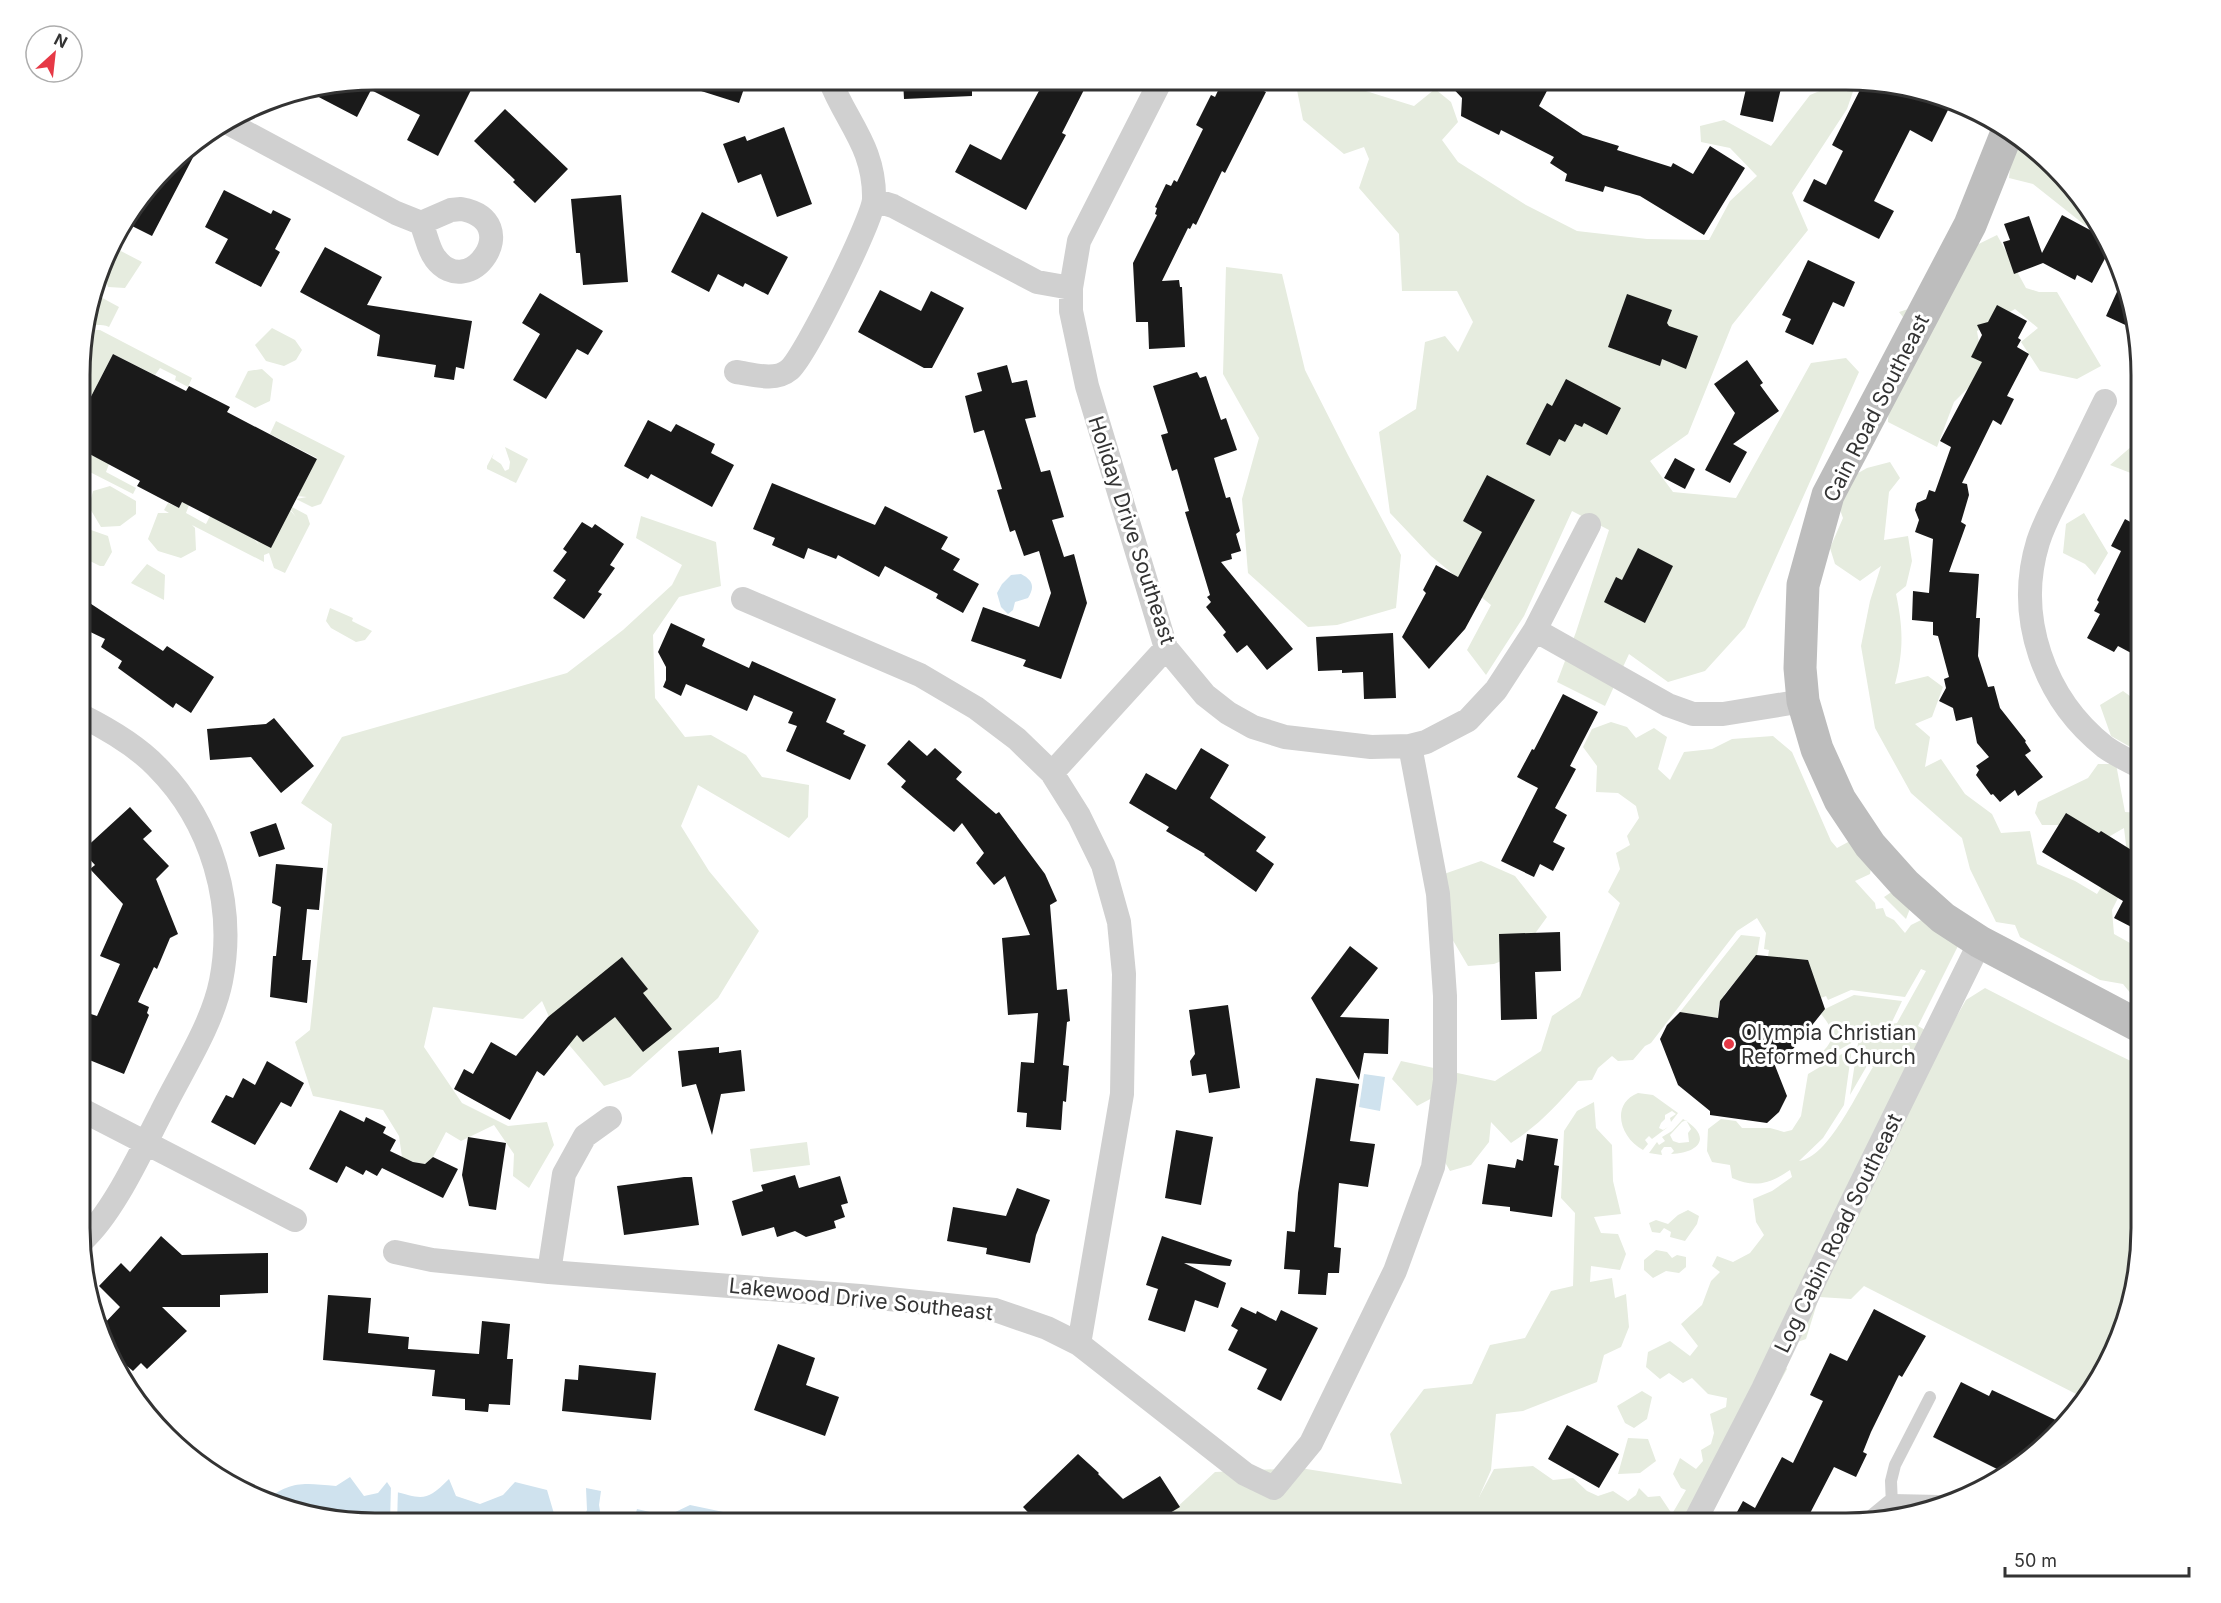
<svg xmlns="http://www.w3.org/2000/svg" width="2221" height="1603" font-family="Inter,sans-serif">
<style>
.green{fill:#e6ecdf;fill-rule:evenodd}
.water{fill:#cfe2ee}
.pier{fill:#fff}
.building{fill:#1a1a1a}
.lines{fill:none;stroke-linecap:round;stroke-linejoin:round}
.lane{stroke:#d0d0d0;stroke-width:12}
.street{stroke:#d0d0d0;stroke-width:24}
.secondary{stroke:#bdbdbd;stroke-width:33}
.poi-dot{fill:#e63946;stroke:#fff;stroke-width:2}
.labels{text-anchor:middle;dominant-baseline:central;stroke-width:6;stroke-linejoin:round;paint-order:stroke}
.street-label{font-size:21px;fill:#333;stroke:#fff}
.poi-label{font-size:21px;fill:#333;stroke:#fff;text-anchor:start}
.rim{fill:none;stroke:#333;stroke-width:3}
</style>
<rect width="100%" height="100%" fill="#fff"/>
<path class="green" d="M1295,80H1352L1353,87L1414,106L1435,89L1451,102L1458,122L1442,140L1458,162L1526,205L1577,231L1647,239L1709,240L1730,201L1757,176L1730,148L1701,142L1700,126L1724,120L1771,146L1810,95L1846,80H1857L1847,109L1792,193L1808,230L1732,325L1688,434L1650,461L1673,492L1736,498L1811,363L1846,358L1859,372L1745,627L1705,671L1668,682L1629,654L1605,706L1557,682L1576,632L1609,530L1572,511L1524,616L1486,675L1467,650L1491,605L1431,556L1390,513L1379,432L1416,409L1425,342L1445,336L1458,352L1473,322L1457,291H1402L1399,234L1359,188L1369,159L1364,147L1344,154L1303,120Z
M2016,135L2026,141L2090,219L2086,226L2033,184L2009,178L2013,140Z
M1997,235L2026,288L2039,292H2057L2101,366L2077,379L2040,371L2021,342L2038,328L2015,309L1977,331L1984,372L1954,402L1937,447L1888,422L1889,400L1914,331L1899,312L1920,305L1948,259Z
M117,249L142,262L125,288L108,287C101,266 103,265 117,249Z
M1226,267L1282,274L1305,370L1348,455L1401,555L1396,608L1337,625L1308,627L1248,573L1242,499L1259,438L1223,374Z
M95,294L119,307L109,327C101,323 93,327 86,323L89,324L93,318L89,315Z
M272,328L295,340L302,350L296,360L284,366L266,361L255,345Z
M84,330H100L192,378L188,387L175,380L176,376L160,368L155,375L113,354L82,414V389L88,386L82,388V336Z
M262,369L273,379L270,401L255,408L235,397L248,371Z
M276,421L345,456L321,504L312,507L296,499L307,497L297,496L317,458L270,434Z
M2132,446L2141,461V477L2110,465Z
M505,447L528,459L516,483L487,469V466L494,453L492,458L501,464L505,471L509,469L510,462Z
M82,450L91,455L87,457L92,455L109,464L106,472L136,488L133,494L82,468Z
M1890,462L1900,478L1889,492L1884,540L1908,536L1912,561L1906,586L1896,594C1903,627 1904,650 1895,684L1928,676L1943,687L1932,717L1915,724L1930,737L1925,767L1941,759L1965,794L1992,814L2001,833L2030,831L2037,864L2075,881L2097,894L2108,876L2128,862L2124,828L2098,843L2059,825H2042L2035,813L2038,802L2088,778L2098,764H2116L2125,812L2141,813V868L2121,892L2112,910L2114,934L2139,948L2141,946V1003L2136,1000L2123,984L2100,980L2020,937L2015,925L1996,922L1970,869L1962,838L1911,793L1875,728L1861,646L1870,601L1881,566L1860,581L1835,564L1830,548L1843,518L1832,488L1867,468Z
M110,486L136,501V514L120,526L101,527L89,507L93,491Z
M182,502L189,505L186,513L206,524L210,516L254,539L259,545L256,540L290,510L296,517L291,510L292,507L307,515L310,524L285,573L274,568L269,553L264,555V562L192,525L195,528L196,550L181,558L158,551L148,539L158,513H169L164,510L168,503L179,508Z
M2084,513L2108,553L2095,575L2085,564L2063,553L2066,524Z
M641,516L716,542L721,586L679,597L653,635L655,698L685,737L711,735L746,755L762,777L809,785L808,817L789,838L698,785L681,826L709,871L759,931L718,998L630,1077L604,1086L553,1026L542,1001L523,1019L433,1007L424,1047L462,1103L508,1126L547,1122L554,1145L529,1188L513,1176L514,1154L494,1125L461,1141L446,1132L433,1157L425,1164L413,1162L402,1157L399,1136L383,1110L313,1096L295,1042L310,1030L332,824L301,803L342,737L567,673L623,630L672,585L682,565L636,538Z
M91,530L108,536L112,552L104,566H100L82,557V536Z
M147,564L165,575L164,600L131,583Z
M330,608L353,618L352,621L372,631L365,640L356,642L331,628L326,621Z
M2123,691L2141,704V753L2111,736L2100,705Z
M1611,722L1627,727L1636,738L1654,728L1667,737L1658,769L1670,780L1684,752L1712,749L1732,739L1773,736L1792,752L1831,841L1837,848L1861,835L1874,852L1870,874L1855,881L1875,903L1876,909L1883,908L1886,916L1894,920L1905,933L1911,925L1931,915L1961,940L1918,1026L1943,1040L1966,1000L1985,988L2055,1024L2141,1066V1247L2119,1341L2086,1399L1864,1286L1851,1299L1819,1297L1806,1339L1775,1350L1787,1369L1731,1471L1675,1523H1160L1215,1472L1300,1468L1402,1484L1390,1434L1424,1389L1472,1384L1490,1345L1525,1338L1551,1291L1573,1286L1575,1213L1561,1198L1564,1131L1577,1111L1594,1102L1596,1128L1612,1145L1613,1181L1621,1214L1594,1217L1601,1233L1618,1234L1626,1254L1620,1270L1591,1266L1590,1282L1612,1278L1615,1298L1626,1294L1629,1327L1621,1347L1604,1355L1597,1382L1523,1411L1496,1414L1491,1470L1479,1497L1494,1469L1533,1466L1553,1480L1573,1478L1587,1491L1598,1496L1613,1491L1628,1501L1636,1495L1639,1488L1648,1497L1660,1496L1672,1514L1686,1490L1681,1488L1673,1474L1680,1458L1696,1469L1703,1461L1701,1450L1711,1444L1714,1433L1710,1414L1726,1407L1727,1398L1708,1394L1692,1378L1683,1383L1669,1373L1660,1379L1646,1367L1648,1352L1670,1341L1690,1356L1698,1346L1681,1324L1702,1305L1711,1281L1720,1272L1712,1266L1717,1256L1733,1262L1750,1253L1764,1235L1756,1222L1753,1199L1772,1191L1792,1177L1790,1170C1769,1184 1755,1188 1732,1178L1730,1165L1712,1162L1707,1151L1708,1129L1721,1119L1736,1121L1742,1128H1770L1784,1132L1792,1130L1801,1116L1808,1074L1852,1048L1844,1105L1823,1138L1799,1161C1828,1158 1858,1091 1873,1067L1868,1064L1850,1095L1858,1043L1853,1042L1812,1065C1827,1044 1843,1040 1821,1014L1825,1009L1854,995L1902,1001L1891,1024L1897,1023L1926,971L1921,969L1905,997L1851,990L1828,1000L1826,996L1821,998L1768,956L1769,950L1764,949L1766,933L1757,918L1737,931L1651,1043L1645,1046L1633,1060L1618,1061L1612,1056L1598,1068L1592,1080L1578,1081C1555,1107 1540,1124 1511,1143L1491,1122L1489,1142L1471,1165L1450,1171L1431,1138L1436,1096L1417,1106L1392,1079L1401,1061L1495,1081L1541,1051L1552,1016L1580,997L1620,903L1608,892L1620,869L1616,853L1630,845L1627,836L1639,818L1636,806L1618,793L1596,792L1597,766L1583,747L1592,729Z
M1481,861L1515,876L1547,917L1521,953L1494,964L1468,966L1448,932L1444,874Z
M1893,891L1911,906L1906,919L1884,897Z
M1741,935L1760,937L1757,955L1724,995L1726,1001L1719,1004L1718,1018L1680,1012Z
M1638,1093L1653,1095L1678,1113L1671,1122L1670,1118L1676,1114L1672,1111L1665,1115V1119L1661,1123L1659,1128L1663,1130L1668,1127L1652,1139L1649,1136L1645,1140L1648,1144L1643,1150C1620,1138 1610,1104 1638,1093Z
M1683,1119C1712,1136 1701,1153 1671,1154L1674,1151L1671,1147H1664L1661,1151L1662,1155L1649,1153L1657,1142L1659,1145L1665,1141L1662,1137L1672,1131ZM1686,1120L1691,1129L1688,1133L1689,1142L1679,1143L1673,1141L1670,1135L1682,1122Z
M807,1142L810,1165L753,1172L750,1149Z
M1688,1210L1699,1216L1697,1224L1685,1241L1670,1237L1671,1232L1664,1228L1660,1233L1652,1232L1649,1223L1656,1220L1668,1224L1678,1215Z
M1656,1250L1667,1252L1672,1258L1677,1255L1686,1257V1267L1679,1273L1666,1271L1653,1278L1644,1270V1260Z
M1642,1391L1652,1397L1647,1419L1634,1428L1625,1423L1617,1406Z
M1628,1438L1648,1439L1656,1461L1640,1473L1618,1474Z"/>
<path class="water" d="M1021,574C1033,580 1035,587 1028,598L1015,602L1013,610L1008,614L1001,607L997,593L1002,584L1011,575Z
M1364,1074L1385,1077L1380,1111L1359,1107Z
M350,1477L364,1496L378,1493L387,1482L393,1491C423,1499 426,1502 449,1479L456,1496L480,1504L503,1495L515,1482L547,1490L555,1517L561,1523H356L264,1502C290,1480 304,1483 336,1486Z
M586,1488L601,1491L599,1505L602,1523H581L587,1510Z
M690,1505L776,1523H633L637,1509L667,1516Z"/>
<path class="pier" d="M391,1485L398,1489L397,1523H390Z"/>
<path class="building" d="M375,80H476L438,156L407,140L420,115L371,90L357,117L309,92Z
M680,80H747L739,103L679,84Z
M903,80H972V96L904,99Z
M1045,80H1089L1062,133L1066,135L1026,210L955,172L970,144L1001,160Z
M1223,80H1241L1266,92L1225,173L1222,171L1196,225L1193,223L1190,229L1188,228L1162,281L1179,280L1180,287H1182L1185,347L1149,349L1148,322H1136L1133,263L1157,215L1155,214L1157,208L1155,207L1166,184L1171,186L1174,180L1177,182L1203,129L1196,125L1211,95L1215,97Z
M1445,80H1535L1549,87L1539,106L1583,135L1619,146L1617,150L1671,167L1673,163L1693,174L1710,146L1745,168L1704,235L1640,196L1605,186L1603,192L1565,181L1567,174L1550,163L1554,157L1501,130L1499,135L1461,116L1462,98Z
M1748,80H1783L1773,122L1740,115Z
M1865,80L1929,95L1950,106L1932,142L1910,130L1874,201L1894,211L1879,239L1803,201L1814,179L1826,185L1843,151L1832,145Z
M505,109L568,169L535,203L513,182L515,180L474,141Z
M784,127L812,204L777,217L761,174L738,183L723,144L745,136L747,141Z
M197,142L200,144L152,236L126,223L180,153Z
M224,190L271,214L273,210L291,219L275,249L280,252L261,287L215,263L228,239L205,227Z
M621,195L628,282L583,285L580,253H576L571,199Z
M702,212L788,257L768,295L745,283L743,287L718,274L709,292L671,272Z
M2062,215L2105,238L2110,249L2092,283L2077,275L2075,280L2043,263L2014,274L2003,242L2010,240L2004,224L2029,216L2042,253Z
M325,247L382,277L367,305L472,321L464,369L456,367L454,380L434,377L436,365L377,356L380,335L300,292Z
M1808,260L1855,282L1844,307L1833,302L1813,345L1785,332L1791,319L1782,315Z
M2121,283L2128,307L2134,329L2106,316Z
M880,290L921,311L931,291L964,308L932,368H924L858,332Z
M540,293L603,331L588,355L577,349L546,399L513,380L540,334L522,323Z
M1627,294L1672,310L1667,323L1669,326L1698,336L1686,369L1662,359L1660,366L1608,347Z
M1997,305L2027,321L2018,338L2021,340L2017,347L2029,354L2007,396L2014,399L2001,425L1993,420L1962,483L1967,484L1969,495L1961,522L1966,525L1949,572L1979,574L1976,618H1980L1978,656L1988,687L1994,686L2000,708L2026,741L2025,742L2031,751L2025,755L2043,777L2018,796L2015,790L2000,802L1993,794L1991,795L1976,775L1979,770L1976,766L1989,757L1977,743L1972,717L1956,721L1953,708L1939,701L1946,688L1944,679L1949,677L1938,636L1933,635V622L1912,620L1913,591L1929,593L1933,539L1915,532L1919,520L1915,510L1917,503L1926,499L1929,490L1935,492L1951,447L1940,441L1982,362L1971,357L1982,335L1977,325L1988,322Z
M113,354L186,391L189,386L230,407L227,412L317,459L271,548L182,502L179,508L137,486L140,481L82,450V414Z
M1747,360L1763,383L1760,385L1779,411L1733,444L1747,452L1730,483L1705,470L1735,413L1714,384Z
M1007,365L1012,383L1027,380L1036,417L1025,419L1041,472L1050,470L1064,517L1052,520L1064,557L1074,554L1087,603L1061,679L1023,666L1026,660L971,641L983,607L1039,627L1051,593L1039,551L1024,556L1015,530L1010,532L997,490L1002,489L984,430L974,433L965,396L982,391L977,373Z
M1197,372L1200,378L1206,376L1221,420L1226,418L1237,450L1214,458L1226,498L1230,497L1240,531L1236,534L1241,551L1231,554L1232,559L1221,562L1293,649L1267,670L1247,645L1237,653L1223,635L1226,632L1206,607L1211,602L1207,597L1210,595L1185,512L1189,511L1177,469L1172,471L1161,435L1168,433L1153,386Z
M1566,379L1621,408L1607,435L1584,423L1582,427L1575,424L1565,442L1559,439L1550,456L1526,444L1547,403L1552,406Z
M648,420L671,432L676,424L715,444L711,453L734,465L712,507L651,474L648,479L624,466Z
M1675,458L1695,469L1685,489L1664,478Z
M1487,475L1535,500L1465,629L1429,669L1402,637L1426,593L1423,590L1436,565L1458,577L1482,532L1463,521Z
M772,483L875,525L885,506L948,537L941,549L960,559L953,570L979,584L963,613L936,598L938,594L885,566L879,577L838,555L836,559L808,548L804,559L772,545L775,538L753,529Z
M2141,510V598L2133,612L2141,616V638L2133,654L2118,646L2114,652L2087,638L2100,614L2094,611L2099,602L2097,600L2121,551L2111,546L2125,519L2134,524Z
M582,522L592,528L595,524L624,544L610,565L615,568L598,592L602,594L584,619L553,598L566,580L553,571L567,552L563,549Z
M1638,548L1673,566L1645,623L1604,602L1616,577L1622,580Z
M82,598L163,651L167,646L214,677L191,713L176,703L173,708L118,668L122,661L101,647L105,639L82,628Z
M671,623L705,639L702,646L749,668L752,661L836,699L826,722L845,731L843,734L866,745L850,780L786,751L797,726L788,723L793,712L754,695L747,711L686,684L681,696L663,687L666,680V667L658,652Z
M1393,633L1396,698L1364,699L1363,672L1342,673V670L1318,671L1316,637Z
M1563,694L1598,712L1570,766L1576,769L1555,808L1567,815L1553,842L1565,848L1553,871L1540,864L1534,877L1501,861L1538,788L1517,777L1532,749L1534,750Z
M274,718L314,766L281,793L251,757L210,760L207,729L266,724Z
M909,740L927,756L935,748L962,772L956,779L996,814L999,812L1045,874L1057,901L1050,905L1057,990L1067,989L1070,1021L1067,1022L1063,1065L1069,1066L1066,1102L1063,1101L1061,1130L1026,1127L1027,1113L1017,1112L1021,1062L1034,1063L1038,1013L1008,1015L1002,938L1030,935L1005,876L994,885L976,863L984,853L962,823L954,832L901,787L906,781L887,764Z
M1201,748L1229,765L1210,798L1266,837L1256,851L1274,864L1256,892L1204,855L1205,854L1166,831L1169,827L1129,803L1146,773L1176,790Z
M130,807L152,831L143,839L169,866L156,879L178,934L170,938L157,969L154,967L138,1002L149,1007L147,1013L149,1015L124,1074L82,1057V1051L89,1035L83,1032L91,1014L97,1016L120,964L100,956L123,904L90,869L95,865L82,851Z
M2066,813L2099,833L2101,831L2141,856V932L2114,918L2123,901L2042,852Z
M276,823L285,849L259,857L250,832Z
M276,864L323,868L319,910L307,909L302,960H311L307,1003L270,997L273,956H276L281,907L272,903Z
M1560,932L1561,971L1535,972L1537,1019L1501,1020L1499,934Z
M1350,946L1378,968L1340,1017L1389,1019L1388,1054L1364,1053L1359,1080L1311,998Z
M1756,955L1808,960L1825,1009L1785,1059L1774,1063L1787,1096L1779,1112L1767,1123L1710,1115V1111L1678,1085L1660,1039L1667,1025L1680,1012L1718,1018L1720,1001Z
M622,957L648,989L643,993L672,1029L643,1052L615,1017L583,1042L577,1035L544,1076L537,1071L510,1120L454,1089L464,1069L473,1074L491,1042L516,1056L548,1017Z
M1228,1005L1240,1088L1209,1093L1206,1074L1192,1076L1190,1061L1195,1054L1189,1010Z
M719,1047V1053L741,1050L745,1091L721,1094L712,1135L696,1084L682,1087L678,1051Z
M267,1061L304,1083L291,1107L281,1102L255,1145L211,1122L226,1095L233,1098L243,1078L255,1085Z
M1316,1078L1359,1084L1350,1141L1375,1144L1368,1187L1339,1183L1334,1247L1341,1248L1339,1273H1328L1326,1295L1298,1294L1300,1270L1284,1269L1287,1231L1295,1232L1298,1193Z
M340,1110L364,1122L366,1117L386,1127L383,1133L396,1140L390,1151L413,1162L425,1164L433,1157L458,1169L443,1198L382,1168L377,1176L366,1170L363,1175L346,1166L337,1183L309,1169Z
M1176,1130L1213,1137L1201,1205L1165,1198Z
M1527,1134L1558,1139L1554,1165L1559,1166L1552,1217L1510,1211V1207L1482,1204L1488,1164L1515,1168L1517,1159L1523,1161Z
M468,1137L506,1143L496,1210L469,1206L462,1175Z
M795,1175L799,1188L840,1176L848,1203L841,1205L845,1217L834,1221L836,1228L806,1237L795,1231L777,1237L774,1227L742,1236L732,1201L763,1191L761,1185Z
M684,1177H692L699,1225L624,1235L617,1186Z
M1017,1188L1050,1200L1036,1235L1030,1263L986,1254L987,1248L947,1241L953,1207L1006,1216Z
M161,1236L182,1255L268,1253V1293L220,1295V1307H162L187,1331L147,1369L141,1363L133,1371L127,1366L118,1375L102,1326L120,1307L99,1286L121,1263L130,1272Z
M1162,1236L1232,1260L1230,1266L1184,1263L1226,1283L1218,1308L1195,1300L1185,1332L1148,1320L1158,1289L1146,1285Z
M328,1295L371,1298L368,1333L409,1337L408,1349L479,1354L482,1321L510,1324L507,1359H513L510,1405L489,1404L488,1412L465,1410V1399L432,1396L435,1370L323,1360Z
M1241,1307L1256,1314L1257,1311L1276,1321L1281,1310L1318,1328L1281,1401L1257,1389L1267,1369L1228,1350L1238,1330L1231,1326Z
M1874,1309L1926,1336L1902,1377L1899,1375L1871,1432L1863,1452L1867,1454L1856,1477L1834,1467L1805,1523H1731L1743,1501L1755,1508L1782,1457L1793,1463L1823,1401L1810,1395L1830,1353L1847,1361Z
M778,1344L815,1358L806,1385L839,1397L825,1436L754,1410Z
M579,1365L656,1373L651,1420L562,1411L565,1379L578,1380Z
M1961,1382L1989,1396L1992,1390L2062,1423L2003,1472L1933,1437Z
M1567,1425L1619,1454L1599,1488L1548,1459Z
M1078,1454L1099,1473L1098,1474L1123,1499L1160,1476L1180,1507L1153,1523H1038L1023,1507Z"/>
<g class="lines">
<path class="lane" d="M1892,1506L1891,1481L1895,1465L1930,1397"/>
<path class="street" d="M1161,80L1079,241L1071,288V311L1087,386L1166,648L1205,695L1228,713L1253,727L1285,737L1371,747L1410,746L1426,742L1468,720L1496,690L1535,630L1589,525
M228,123L396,213L421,223
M874,200L893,206L1037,282L1071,288
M461,209C527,221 469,304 435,258C428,249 426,234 421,223L451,210Z
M736,372C752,374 775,382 789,370C805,357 873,219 874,199C875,147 846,122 830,80
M2105,401C2092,427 2080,453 2067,479C2057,500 2045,520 2038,542C2015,617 2044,699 2105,747C2116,755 2129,761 2141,767
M743,599L920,675L976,708L1017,739L1052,773L1079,816L1103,865L1119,922L1124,974L1122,1094L1079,1344
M1535,630L1668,705L1693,714H1723L1803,701
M82,716C108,729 136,745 157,767C212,822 236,905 221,981C212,1026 181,1072 161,1113C141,1151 114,1212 82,1241
M1052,773L1166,648
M82,1110L295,1220
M395,1252L432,1260L549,1272L860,1296L995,1310L1047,1328L1079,1344L1245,1474L1274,1488L1311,1443L1395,1271L1433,1167L1445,1080V996L1438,894L1410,746
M549,1272L564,1174L585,1136L610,1118
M1875,1520L1892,1506L1940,1507
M1694,1523L1763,1389L1852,1202L1980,942"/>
<path class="secondary" d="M2008,130L1970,225L1828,495L1803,585L1800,668L1803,701L1817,749L1840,800L1870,845L1905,884L1943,918L1980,942L2141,1027"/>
</g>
<circle class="poi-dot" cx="1729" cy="1044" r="6"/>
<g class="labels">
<g class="street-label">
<text transform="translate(1876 408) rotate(-63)">Cain Road Southeast</text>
<text transform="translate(1132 530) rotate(72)">Holiday Drive Southeast</text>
<text transform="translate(1838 1233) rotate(-64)">Log Cabin Road Southeast</text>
<text transform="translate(861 1299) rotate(6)">Lakewood Drive Southeast</text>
</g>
<g class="poi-label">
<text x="1741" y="1032">Olympia Christian<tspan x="1741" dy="24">Reformed Church</tspan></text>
</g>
</g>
<path d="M0 0H2221V1603H0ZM375 90H1846A285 285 0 0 1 2131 375V1228A285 285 0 0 1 1846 1513H375A285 285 0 0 1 90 1228V375A285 285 0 0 1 375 90Z" fill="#fff" fill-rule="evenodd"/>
<path class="rim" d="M375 90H1846A285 285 0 0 1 2131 375V1228A285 285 0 0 1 1846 1513H375A285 285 0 0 1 90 1228V375A285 285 0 0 1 375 90Z"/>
<g transform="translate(54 54) rotate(27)"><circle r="28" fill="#ffffff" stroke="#adadad" stroke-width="1.5"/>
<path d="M0-4.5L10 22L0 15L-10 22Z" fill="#e63946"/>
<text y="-9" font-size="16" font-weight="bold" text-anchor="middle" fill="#333333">N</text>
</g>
<path d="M2005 1567v9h184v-9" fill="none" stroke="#333333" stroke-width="3"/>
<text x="2014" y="1567" font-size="18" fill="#333333" stroke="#ffffff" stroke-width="4.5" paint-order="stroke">50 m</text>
</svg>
